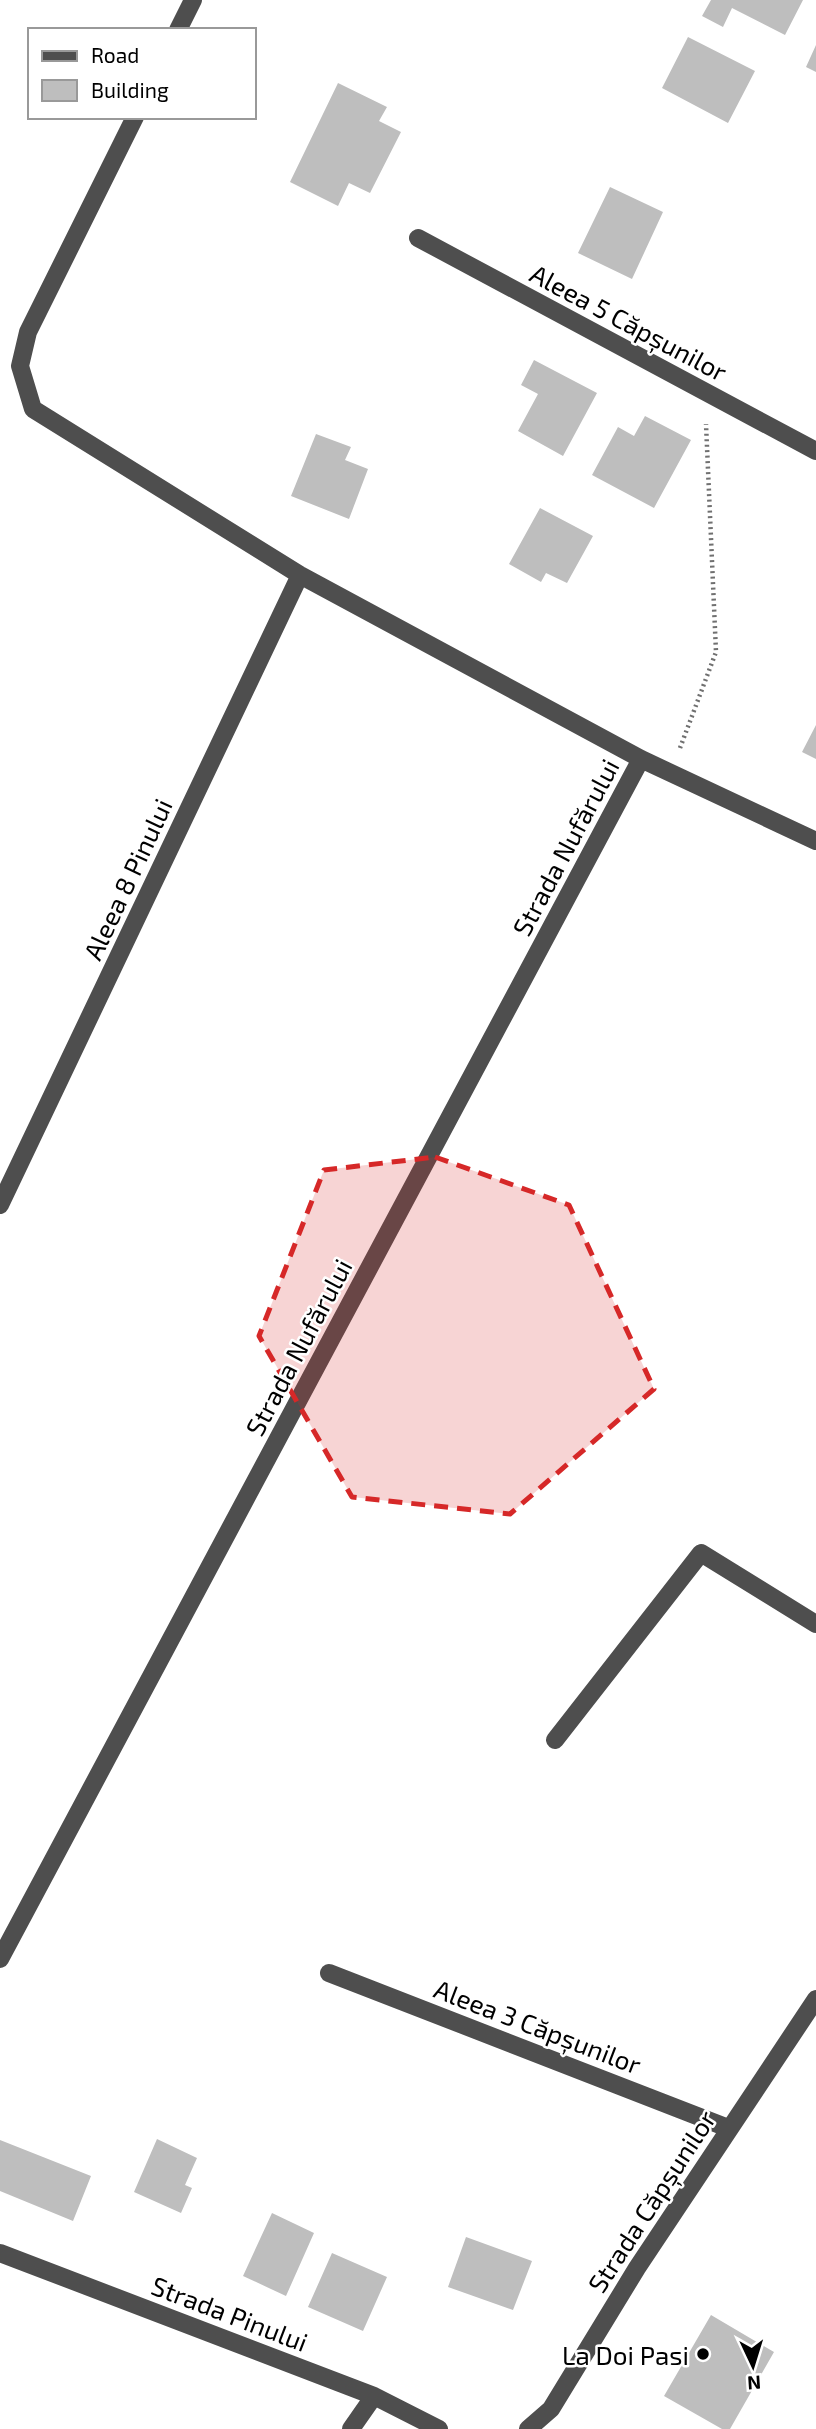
<svg xmlns="http://www.w3.org/2000/svg" width="816" height="2429" font-family="'Exo 2',sans-serif">
<style>
.building{fill:#bebebe}
.lines{fill:none;stroke-linecap:round;stroke-linejoin:round}
.path{stroke:#707070;stroke-width:4.5;stroke-dasharray:2 3.5;stroke-linecap:butt}
.minor{stroke:#4e4e4e;stroke-width:18}
.marked{fill:#d62828;fill-opacity:0.2;stroke:#d62828;stroke-width:5;stroke-dasharray:14 9;stroke-linejoin:round}
.poi-dot{fill:#000;stroke:#fff;stroke-width:2.5}
.labels{text-anchor:middle;dominant-baseline:central;stroke-width:5;stroke-linejoin:round;paint-order:stroke}
.street-label{font-size:26px;fill:#000;stroke:#fff}
.poi-label{font-size:26px;fill:#000;stroke:#fff;text-anchor:end}
</style>
<rect width="100%" height="100%" fill="#fff"/>
<path class="building" d="M711,0H803L785,35L732,8L723,27L702,16Z
M688,37L755,71L728,123L662,88Z
M816,45V72L806,67Z
M338,83L387,107L379,121L401,132L370,193L349,183L338,206L290,182Z
M610,187L663,212L632,279L578,253Z
M534,360L597,393L563,456L518,431L538,394L521,385Z
M645,416L691,440L654,508L592,475L618,427L634,436Z
M316,434L351,447L345,460L368,469L349,519L291,496Z
M540,508L593,536L567,583L546,573L541,582L509,564Z
M816,725V759L802,752Z
M157,2139L197,2158L185,2185L192,2188L181,2213L134,2192Z
M0,2140L91,2176L73,2221L0,2191Z
M272,2213L314,2233L286,2296L243,2276Z
M466,2237L532,2261L513,2310L448,2287Z
M332,2253L387,2277L363,2331L308,2307Z
M711,2315L774,2352L730,2429H722L664,2396Z"/>
<g class="lines">
<path class="path" d="M680,748L716,652L706,424"/>
<path class="minor" d="M178,30L193,0
M135,117L28,332L20,366L33,409L300,575L641,759L816,841
M418,238L816,451
M0,1205L300,575
M555,1740L701,1553L816,1624
M0,1959L641,759
M329,1973L728,2128
M0,2253L374,2396L439,2429
M351,2429L374,2396
M528,2429L551,2409L637,2268L816,1999"/>
</g>
<path class="marked" d="M435,1157L569,1205L654,1389L510,1514L352,1497L259,1336L324,1170Z"/>
<circle class="poi-dot" cx="703" cy="2354" r="7"/>
<g class="labels">
<g class="street-label">
<text transform="translate(629 322) rotate(28)">Aleea 5 Căpșunilor</text>
<text transform="translate(565 847) rotate(-62)">Strada Nufărului</text>
<text transform="translate(127 879) rotate(-65)">Aleea 8 Pinului</text>
<text transform="translate(298 1347) rotate(-62)">Strada Nufărului</text>
<text transform="translate(538 2026) rotate(21)">Aleea 3 Căpșunilor</text>
<text transform="translate(651 2201) rotate(-57)">Strada Căpșunilor</text>
<text transform="translate(230 2313) rotate(21)">Strada Pinului</text>
</g>
<g class="poi-label">
<text x="689" y="2354">La Doi Pasi</text>
</g>
</g>
<rect x="28" y="28" width="228" height="91" fill="#ffffff" stroke="#999999" stroke-width="2"/>
<rect x="42" y="51" width="35" height="10" fill="#4e4e4e" stroke="#999999" stroke-width="2"/>
<text x="91" y="63" font-size="21" fill="#000000">Road</text>
<rect x="42" y="80" width="35" height="21" fill="#bebebe" stroke="#999999" stroke-width="2"/>
<text x="91" y="98" font-size="21" fill="#000000">Building</text>
<g transform="translate(753 2366) rotate(176)" stroke="#ffffff" stroke-width="5" paint-order="stroke">
<path d="M0-5L12 26L0 18L-12 26Z" fill="#000000"/>
<text y="-10" font-size="19" font-weight="bold" text-anchor="middle" fill="#000000">N</text>
</g>
</svg>
